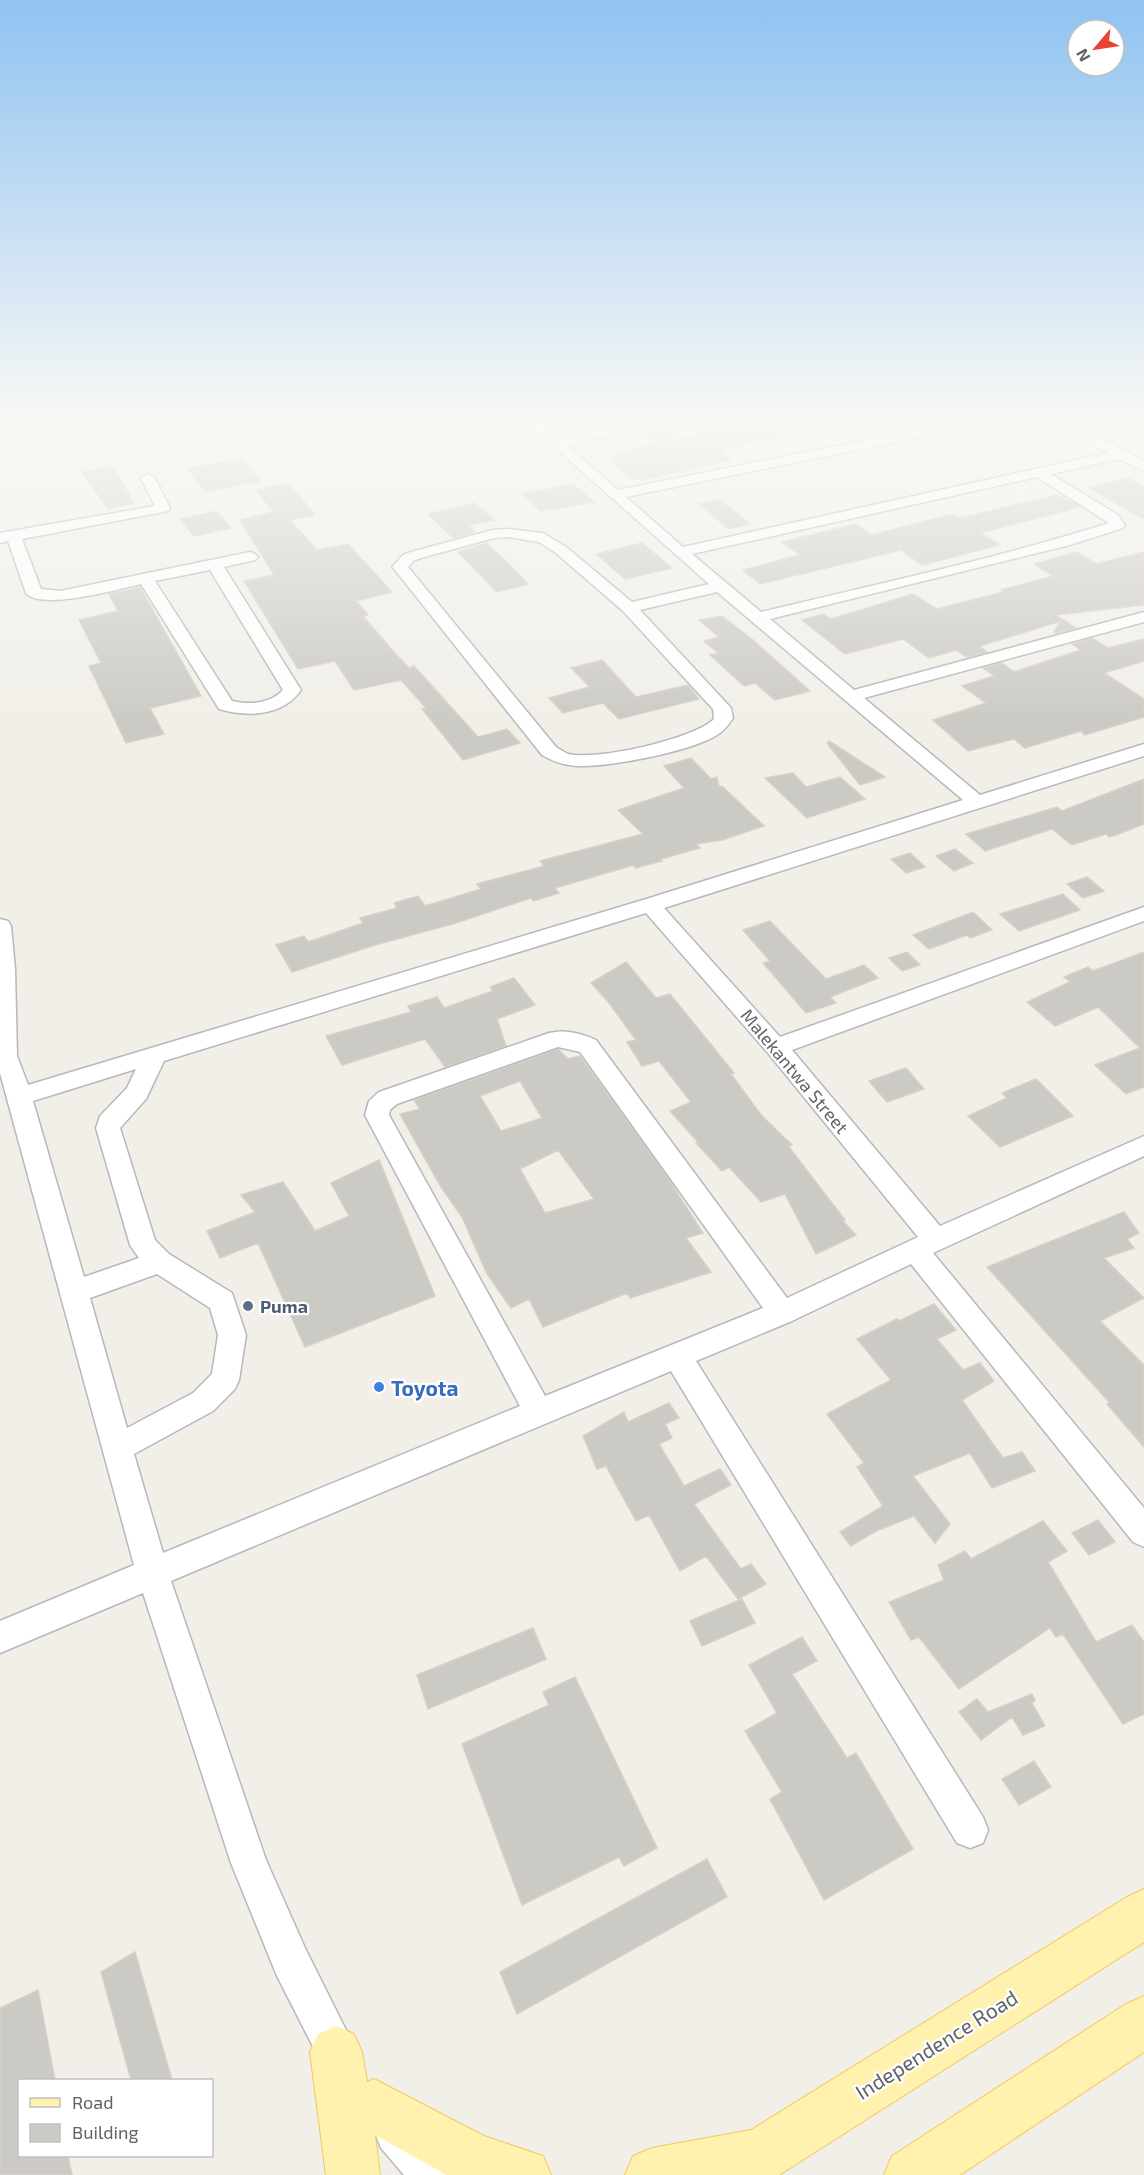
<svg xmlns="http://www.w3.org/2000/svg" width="1144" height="2175" font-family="'Exo 2',sans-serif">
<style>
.building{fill:#cccac5;stroke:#d6d1c6;stroke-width:1.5;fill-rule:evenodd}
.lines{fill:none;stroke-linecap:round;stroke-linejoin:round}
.minor-casing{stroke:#b5b8bc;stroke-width:3}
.major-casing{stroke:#f2c960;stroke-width:2}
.minor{fill:#fff;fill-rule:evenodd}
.major{fill:#fff2af;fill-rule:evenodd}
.service-dot{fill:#5c6f8a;stroke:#fff;stroke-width:2}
.shop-dot{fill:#3f7fe0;stroke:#fff;stroke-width:2}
.labels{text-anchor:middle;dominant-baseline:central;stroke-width:4.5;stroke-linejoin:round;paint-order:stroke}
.street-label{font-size:18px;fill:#5f6368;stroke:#fff}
.service-label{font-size:18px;font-weight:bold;fill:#4e5e75;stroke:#fff;text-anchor:start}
.near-shop-label{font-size:21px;font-weight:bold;fill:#366cbe;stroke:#fff;text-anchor:start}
.near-street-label{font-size:21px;fill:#5f6368;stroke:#fff}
</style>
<rect width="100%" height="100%" fill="#f1efe8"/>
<path class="building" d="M721,420H822L823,428L717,450L731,460L642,480L630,478L613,464L619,462L611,456L636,451L633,448L656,443L642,433L666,428L680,438L733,427Z
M243,459L260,481L206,492L187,468Z
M110,466L119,477L134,503L108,509L82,472Z
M1128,478L1144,487V519L1089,488Z
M288,483L315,515L290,520L317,550L348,544L392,592L356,601L368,615L363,616L393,651L409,668L414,666L478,737L507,729L520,743L463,760L422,709L426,708L401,680L354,690L335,661L298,669L244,581L274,575L240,520L273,512L256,490Z
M572,484L595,502L541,511L521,494Z
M1058,495L1080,507L980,533L1000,545L953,557L922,565L901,550L760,584L743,570L800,555L782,542L856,524L872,535L953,514L960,518Z
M720,500L750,524L729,529L699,504Z
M475,503L494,520L469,525L475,532L453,538L428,514Z
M217,511L231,528L194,536L180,519Z
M486,543L501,556L528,584L497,592L458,552Z
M642,543L672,568L625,579L596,554Z
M1077,552L1096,564L1144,552V605L1055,615L1076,628L1056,633L1054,632L1061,621L980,646L987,652L967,657L956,650L929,658L903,639L845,654L802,620L823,614L831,619L913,594L937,609L1003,592L1001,590L1053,576L1034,564Z
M140,587L201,696L150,708L164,734L126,743L89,666L101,663L79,620L118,611L109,594Z
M722,616L753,640L810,691L775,700L755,683L744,686L710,655L718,653L704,641L719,637L699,620Z
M1092,638L1108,648L1144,639V661L1104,673L1144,699V717L1085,735L1081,731L1025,748L1014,739L968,751L933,720L986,703L962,686L994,676L983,668L1002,663L1014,672L1081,650L1072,644Z
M602,660L636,697L688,685L699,699L619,719L603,703L563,713L549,698L590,687L571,668Z
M829,741L885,777L860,785L827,743Z
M691,758L711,779L717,777L719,787L722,786L764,826L722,840L696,844L700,848L661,859L662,861L635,868L634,865L555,888L559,893L533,901L531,898L456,923L375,945L292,972L276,945L304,936L308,942L363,923L360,918L397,908L394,903L418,896L425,906L481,889L477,884L544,866L540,861L643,834L618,810L684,788L664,766Z
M793,773L806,787L840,777L865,799L807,818L765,778Z
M1144,779V824L1116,835L1109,837L1106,834L1072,845L1052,829L985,851L966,834L1057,807L1062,811Z
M955,849L973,863L954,871L936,856Z
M910,853L925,867L906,873L891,859Z
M1087,877L1104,891L1083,898L1067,884Z
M1063,894L1080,910L1019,931L1000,914Z
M973,912L992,930L970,938L967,935L929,949L913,935Z
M770,921L826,979L864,965L878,978L830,997L836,1003L806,1013L763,963L770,961L743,930Z
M907,952L920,965L902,971L889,958Z
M1144,952V1087L1126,1094L1095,1065L1140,1048L1098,1007L1055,1026L1027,1002L1070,982L1064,977L1088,967L1093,971Z
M626,962L656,998L670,994L734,1073L731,1074L761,1115L792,1145L789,1147L845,1220L843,1221L856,1235L816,1254L785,1194L761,1202L729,1167L722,1171L696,1143L698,1142L670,1111L691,1102L659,1061L642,1066L627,1042L636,1040L609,1003L591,983Z
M514,978L535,1005L497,1019L506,1046L445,1067L425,1039L342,1065L326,1036L411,1012L408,1006L437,997L444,1008L493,991L490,987Z
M558,1049L568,1059L580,1056L663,1171L703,1233L686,1238L711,1272L630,1298L627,1293L543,1327L529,1299L511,1308L487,1274L462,1217L441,1187L400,1114L420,1109L414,1100ZM520,1081L542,1118L501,1131L480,1096ZM558,1150L594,1199L545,1213L520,1169Z
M906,1068L924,1089L887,1102L869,1081Z
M1036,1079L1073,1116L1000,1147L968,1116L1007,1098L1002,1093Z
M379,1160L435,1296L305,1347L258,1243L220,1258L207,1231L255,1212L241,1195L283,1182L315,1231L349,1216L331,1183Z
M1124,1212L1139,1233L1127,1239L1134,1248L1104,1258L1144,1298L1100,1321L1144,1365V1447L1107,1404L1110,1403L987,1267Z
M934,1304L956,1330L937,1339L963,1370L980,1363L994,1381L962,1400L1003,1458L1022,1452L1035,1471L992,1488L970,1453L913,1476L950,1524L935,1543L914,1516L876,1531L851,1546L840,1532L883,1506L857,1467L864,1463L827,1414L891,1380L857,1339L897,1319L899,1321Z
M669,1403L679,1418L665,1424L672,1438L659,1444L684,1486L720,1469L731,1485L694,1504L741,1569L751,1564L766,1584L738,1599L706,1556L680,1571L649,1515L636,1521L606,1466L597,1469L583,1436L624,1412L628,1422Z
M1098,1520L1115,1542L1089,1555L1072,1533Z
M1043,1521L1067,1551L1048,1562L1096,1642L1132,1625L1144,1642V1714L1123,1724L1063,1634L1056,1637L1050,1628L959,1689L919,1637L911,1640L889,1602L944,1580L938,1565L965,1551L971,1559Z
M742,1599L755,1623L702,1646L690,1621Z
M533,1628L546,1659L428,1709L417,1675Z
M802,1637L817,1661L792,1674L847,1758L856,1753L913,1849L824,1900L770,1799L782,1792L745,1731L777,1713L749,1665Z
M575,1677L657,1848L624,1866L619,1857L522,1905L462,1744L549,1705L543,1692Z
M1032,1694L1035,1700L1032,1703L1045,1726L1023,1735L1012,1717L981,1740L959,1712L977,1699L988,1712Z
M1034,1761L1051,1787L1019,1805L1002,1779Z
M707,1859L727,1897L517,2014L500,1972Z
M135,1952L172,2080H131L101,1972Z
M38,1990L55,2080H20V2156H68L72,2175H0V2008Z"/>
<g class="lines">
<defs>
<path id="minor" d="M524,420H538L558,438L653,420H679L673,424L566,444L618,490L965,420H990L983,424L626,497L683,547L1108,453L1053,420H1068L1144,461V471L1119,459L1051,474L1118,515L1125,525L1123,528L1070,545L770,619L854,690L1144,612V622L864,698L980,795L1144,744V756L664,908L780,1037L1144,907V921L792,1050L940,1226L1144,1136V1156L933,1253L1144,1508V1547L1133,1542L911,1264L792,1321L696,1361L983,1817L988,1830L983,1843L970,1848L957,1843L671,1371L171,1581L266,1860L305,1948L361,2060L355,2074L341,2080L327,2074L277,1976L231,1863L143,1593L0,1653V1621L134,1565L0,1073V919L8,921L11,926L15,969L17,1056L28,1085L643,900L963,800L717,592L640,610L731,708L733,718C729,724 724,731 717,735C690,752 609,767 577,766C564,765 554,762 542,755L395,570L392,567L403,555L411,552L493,530L508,529L543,533L566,547L632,602L709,584ZM1037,477L1109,523C995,559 877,584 761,612L692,554ZM508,537L539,542L556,553L623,611L713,709L714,719C694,739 596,761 568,754C564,752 559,749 556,747L408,567L413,561L421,558L494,538ZM646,913L768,1053L918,1237L787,1298L596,1040C581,1033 565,1029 549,1033L379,1092L369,1101L365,1115L520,1406L163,1553L134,1454L213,1411L235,1389L239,1380L246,1335L232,1293L169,1254L155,1240L120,1128L146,1099L164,1061ZM558,1047L580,1052L763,1308L545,1396L389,1115L390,1110L397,1104ZM136,1069L127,1088L100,1116L96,1128L130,1245L139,1258L84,1277L33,1101ZM157,1274L210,1308L218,1335L212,1374L193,1393L127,1428L90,1298Z
M148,474L155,478L170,508L168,511L22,539L41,589L60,591L250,552L255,554L258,557L255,560L224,567L301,690C282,717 247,717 219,709L141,584C119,589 41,611 26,593L8,541L0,543V533L155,506L141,478ZM210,570L283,690C270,704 249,705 232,701L155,581Z
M396,2112C420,2123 442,2151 452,2175H404L381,2148L375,2133L381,2118Z"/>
<path id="major" d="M1144,1889V1942L779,2175H625L633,2156L652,2148L751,2130L1127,1897Z
M1144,1996V2052L960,2175H884L892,2156L1126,2004Z
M336,2026L354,2034L362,2052L367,2082L374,2079L484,2136L543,2156L551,2175H447L375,2135L380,2175H326L310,2052L318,2034Z"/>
</defs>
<use href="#minor" class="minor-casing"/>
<use href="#major" class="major-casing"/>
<use href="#minor" class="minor"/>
<use href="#major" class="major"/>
</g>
<linearGradient id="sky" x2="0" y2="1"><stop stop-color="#8fc3f1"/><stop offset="0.58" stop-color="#f9f8f5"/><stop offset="1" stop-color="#f9f8f5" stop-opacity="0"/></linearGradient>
<rect width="1144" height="724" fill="url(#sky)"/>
<circle class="service-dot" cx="248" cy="1306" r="6"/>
<circle class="shop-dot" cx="379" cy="1387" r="6"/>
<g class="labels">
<g class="street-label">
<text transform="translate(795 1071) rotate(50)">Malekantwa Street</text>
</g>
<g class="service-label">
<text x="260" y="1306">Puma</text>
</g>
<g class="near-shop-label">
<text x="391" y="1387">Toyota</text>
</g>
<g class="near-street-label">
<text transform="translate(936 2044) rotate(-32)">Independence Road</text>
</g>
</g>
<rect x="18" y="2079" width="195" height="78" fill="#ffffff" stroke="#bfc1c3" stroke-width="1.5"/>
<rect x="30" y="2098" width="30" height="9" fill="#fff2af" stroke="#bfc1c3" stroke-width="1.5"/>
<text x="72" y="2109" font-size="18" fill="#5f6368">Road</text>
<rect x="30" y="2124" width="30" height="18" fill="#cccac5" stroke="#bfc1c3" stroke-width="1.5"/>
<text x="72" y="2139" font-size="18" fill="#5f6368">Building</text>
<g transform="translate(1096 48) rotate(241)"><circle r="28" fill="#ffffff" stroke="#bfc1c3" stroke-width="1.5"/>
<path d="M0-4.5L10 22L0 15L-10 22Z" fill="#ea4335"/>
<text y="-9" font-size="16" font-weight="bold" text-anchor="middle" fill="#5f6368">N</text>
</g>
</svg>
